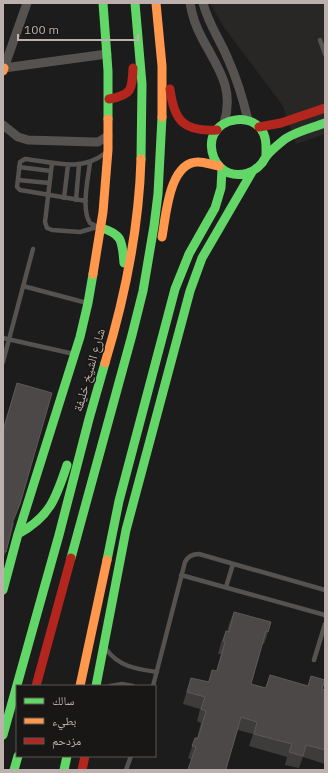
<svg xmlns="http://www.w3.org/2000/svg" width="328" height="773" font-family="'IBM Plex Sans','Noto Naskh Arabic',sans-serif">
<style>
.built{fill:#282726}
.lines{fill:none;stroke-linecap:round;stroke-linejoin:round}
.lane{stroke:#555250;stroke-width:4.5}
.street{stroke:#555250;stroke-width:9}
.fast{stroke:#63d668;stroke-width:9}
.slow{stroke:#ff974d;stroke-width:9}
.jam{stroke:#b3261e;stroke-width:9}
.wall{fill:#3e3c3b}
.building{fill:#4b4847;stroke:#5d5957}
.labels{text-anchor:middle;dominant-baseline:central;stroke-width:3;stroke-linejoin:round;paint-order:stroke}
.street-label{font-size:13px;fill:#bdb1ad;stroke:#181716}
</style>
<rect width="100%" height="100%" fill="#1c1c1c"/>
<path class="built" d="M210,3H325V134L296,144L283,106L223,26Z"/>
<g class="lines">
<path class="lane" d="M320,40L325,54
M52,163L45,222L47,228L52,230L80,232L97,227
M90,163C88,178 81,210 90,223L98,227
M19,167L51,171
M18,180L49,183
M64,198L68,165
M76,200L79,165
M86,201L20,190L17,187L20,162L25,159C52,162 81,172 104,154
M23,286L87,303
M3,338L74,354
M3,362L33,249
M181,575L325,615
M226,587L233,564
M106,649C119,667 137,669 157,672
M314,660L325,624
M110,686L122,684L133,686
M153,686L185,562C188,556 192,554 199,554L325,590
M126,770L131,756"/>
<path class="street" d="M27,3L4,68L107,54
M190,3C192,15 196,27 202,38C217,67 235,88 224,123
M203,3C208,23 220,40 228,59C237,79 243,99 248,120
M3,125L18,137L28,140L93,142H98L108,136"/>
<path class="fast" d="M103,3L108,71V119
M135,3L142,84L141,159
M266,156C266,147 267,137 261,129C249,114 222,118 214,134C210,141 211,151 214,158C217,165 222,170 229,173C241,177 254,173 262,163C264,160 266,156 269,153C274,148 280,143 285,139C297,131 312,128 325,123
M101,228C123,234 122,242 124,263
M18,534C50,517 56,498 67,465
M71,558L132,335L143,291L154,226L158,194L162,117
M107,560L119,501L175,289L189,254L215,208L221,188L222,169
M3,590L18,534L80,337L88,303L93,274
M96,686L126,530L190,291L202,258L252,172
M3,735L59,535L89,419L105,363
M14,770L18,756
M64,770L67,756"/>
<path class="slow" d="M156,3L162,66V117
M3,71L4,68
M162,237C166,216 169,162 198,162C205,162 212,165 219,166
M93,274L103,212L108,150V119
M105,363C125,297 139,228 141,159
M80,686L107,560"/>
<path class="jam" d="M170,89C174,121 184,132 217,130
M109,99C132,95 132,90 133,68
M259,127L281,123L325,108
M36,686L71,558
M82,770L85,756"/>
</g>
<path class="wall" d="M17,383L13,522L6,552L3,560V428L13,395Z
M234,612L268,632L264,644H262L251,684L265,688L270,675L308,686L311,676L322,689L325,690V764L303,757L299,768L285,765L287,757L249,746L253,734L238,730L226,769L229,770H188L192,760L188,758L195,738H197L201,723L197,721L200,709L183,704L187,690L191,678L208,682L212,670L216,671L221,654H218L221,643L226,631L227,632L229,624Z"/>
<path class="building" d="M17,383L52,393L20,504L13,521V524L6,552H3V431Z
M234,612L271,622L268,632L266,631L251,684L266,688L270,675L308,686L311,676L325,680L322,689L325,690V750L306,745L303,756L289,752L292,744L254,734L257,722L241,717L226,769L229,770H192L188,769L196,747L192,746L195,738H198L206,711L201,709L205,697L187,692L191,678L209,682L212,670L217,671L225,642L223,641L226,631L229,632Z"/>
<g class="labels">
<g class="street-label">
<text transform="translate(89 370) rotate(-74)">شارع الشيخ خليفة</text>
</g>
</g>
<rect width="328" height="773" fill="none" stroke="#bdb1ad" stroke-width="8"/>
<rect x="16" y="685" width="140" height="72" fill="#181716" stroke="#5a5552"/>
<rect x="24" y="698" width="20" height="6" fill="#63d668" stroke="#5a5552"/>
<text x="52" y="705" font-size="12" fill="#bdb1ad">سالك</text>
<rect x="24" y="718" width="20" height="6" fill="#ff974d" stroke="#5a5552"/>
<text x="52" y="725" font-size="12" fill="#bdb1ad">بطيء</text>
<rect x="24" y="738" width="20" height="6" fill="#b3261e" stroke="#5a5552"/>
<text x="52" y="745" font-size="12" fill="#bdb1ad">مزدحم</text>
<path d="M18 34v6h120v-6" fill="none" stroke="#bdb1ad" stroke-width="2"/>
<text x="24" y="34" font-size="12" fill="#bdb1ad" stroke="#181716" stroke-width="3" paint-order="stroke">100 m</text>
</svg>
